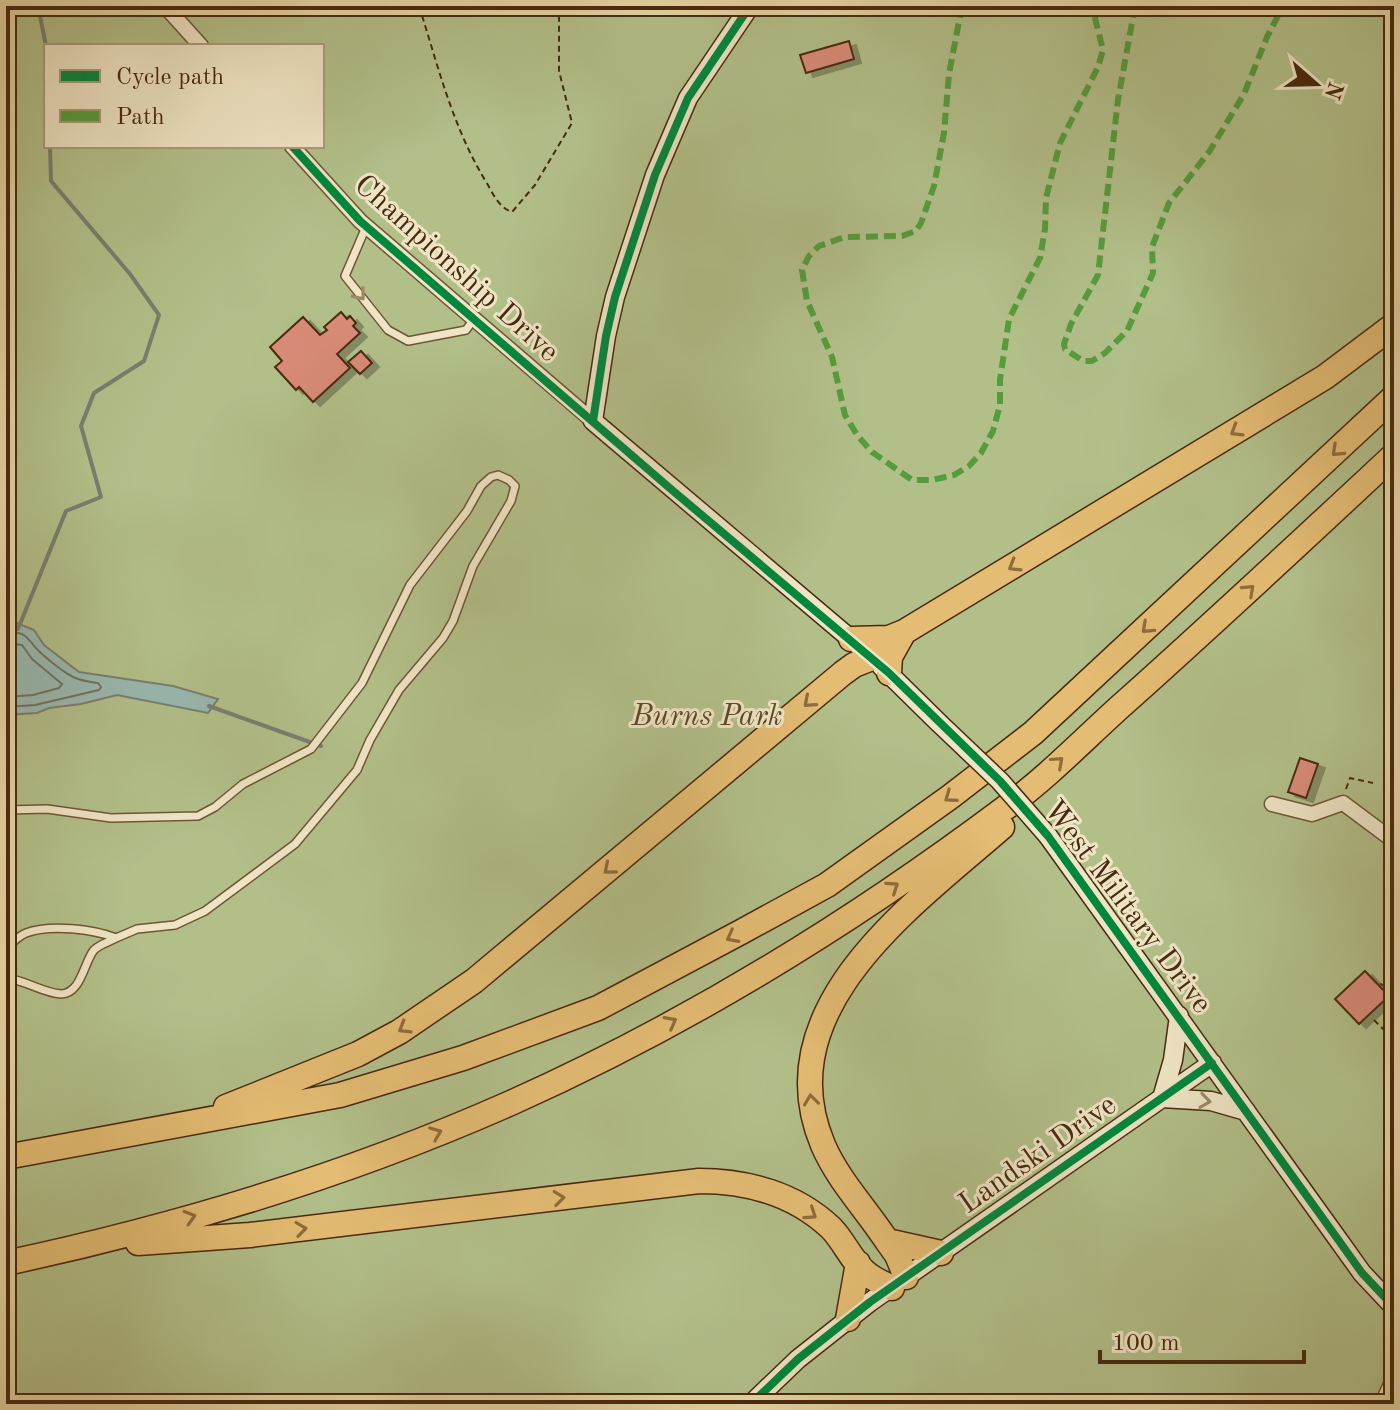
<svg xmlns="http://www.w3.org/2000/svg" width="1400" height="1410" font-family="'Old Standard TT',serif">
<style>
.green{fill:#b2bf89;stroke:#7d744c;stroke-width:2;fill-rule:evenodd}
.water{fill:#98b8af;stroke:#787f6f;stroke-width:2}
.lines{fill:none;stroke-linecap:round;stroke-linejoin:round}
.shore{stroke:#70715f;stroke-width:2}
.stream{stroke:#787f6f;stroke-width:4}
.building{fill:#d88b78;stroke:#482a0f;stroke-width:2;filter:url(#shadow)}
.lane-casing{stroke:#705535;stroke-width:10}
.street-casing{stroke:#705535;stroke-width:17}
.secondary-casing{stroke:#482a0f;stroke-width:21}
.highway-casing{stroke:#482a0f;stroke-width:27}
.path{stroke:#482a0f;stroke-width:2;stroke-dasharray:6 4;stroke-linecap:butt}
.lane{stroke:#efe5c5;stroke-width:7}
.street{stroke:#efe5c5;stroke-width:14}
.secondary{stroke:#efe5c5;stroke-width:18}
.highway{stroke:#e4bc73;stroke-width:24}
.secondary-bridge-casing{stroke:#482a0f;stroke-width:21;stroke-linecap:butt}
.secondary-bridge{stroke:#efe5c5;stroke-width:18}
.quiet{stroke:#559c3c;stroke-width:6;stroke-dasharray:12 6;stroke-linecap:butt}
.cycleway-casing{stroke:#efe5c5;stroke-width:13}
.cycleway{stroke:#00873e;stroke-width:8}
.oneway{stroke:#9c886a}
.oneway2{stroke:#8e6c3c}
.labels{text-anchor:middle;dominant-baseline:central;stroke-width:6;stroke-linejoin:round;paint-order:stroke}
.street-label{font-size:30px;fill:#482a0f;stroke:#efe5c5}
.park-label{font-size:30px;font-style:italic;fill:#5d4827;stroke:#efe5c5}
</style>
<defs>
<filter id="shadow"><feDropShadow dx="7" dy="4" stdDeviation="0" flood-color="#0004"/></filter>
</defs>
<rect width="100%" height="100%" fill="#e7d7a6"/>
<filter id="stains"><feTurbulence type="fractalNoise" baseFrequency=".0025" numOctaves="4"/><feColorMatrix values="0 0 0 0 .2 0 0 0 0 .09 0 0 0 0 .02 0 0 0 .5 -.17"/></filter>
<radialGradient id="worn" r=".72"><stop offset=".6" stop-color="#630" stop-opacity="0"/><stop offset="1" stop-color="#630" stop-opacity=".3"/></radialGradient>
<path class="green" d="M6,6H1394V1404H6ZM46,46H322V146H46Z"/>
<path class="water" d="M12,621L34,630L44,645L79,672L173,686L218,699L208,713L117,695L81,704L49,708L37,713L6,715V630Z"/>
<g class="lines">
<path class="shore" d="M6,633C30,630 26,641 42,654C51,662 62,671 73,677C81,681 90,682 98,683L101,687L99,690L35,705L6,707
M6,643L22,645L32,659L62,684L59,688L33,695L6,697"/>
<path class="stream" d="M38,6L46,46
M18,629L66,511L101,497L81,426L94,393L144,361L159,315L130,274L51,181L50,146
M209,706L321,746"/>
</g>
<path class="building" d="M849,41L854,59L806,73L800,55Z
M341,312L347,319L350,316L356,323L353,326L360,333L337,354L350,368L313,402L299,387L296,390L275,367L282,361L270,347L303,317L320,335L327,330L324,327Z
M361,351L372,363L360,374L348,362Z
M1300,758L1318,764L1306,798L1288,792Z
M1365,971L1389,996L1359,1024L1335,999Z"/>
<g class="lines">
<defs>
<path id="lane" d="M366,227L345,276L388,330L408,341L466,330L474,319
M6,810L47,809L111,818L198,816L215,807L243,784L311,749L362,683L410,585L467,511L481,486L491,477L498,475L509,480L515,486L511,501L473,566L453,621L443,638L399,690L370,740L357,770L295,844L205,911L175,925L137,929L116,938C93,929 50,924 26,933C18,936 12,943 6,949
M6,978C25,980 43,993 61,994C81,994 84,962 94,950C100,944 109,942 116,938
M1378,1404L1394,1369"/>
<path id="street" d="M165,6L201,46
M292,146L360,221L593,421
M1272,804L1312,814L1343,803L1394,841"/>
<path id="secondary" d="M750,6L688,98L655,175L615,297L606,336L593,421L859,646
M881,666L939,723
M1048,836L1342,1245L1362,1273L1394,1307
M1179,1016L1173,1060L1162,1098L1211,1101L1246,1111
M751,1404L798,1359L870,1302L1212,1063"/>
<path id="highway" d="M851,639L889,638L904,632L1325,377L1394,325
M889,673L890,657L904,632
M226,1107L358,1054L399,1032L474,981L843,673L854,665L872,658
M6,1157L340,1095L463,1058L598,1008L741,932L827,885L950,797L1033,733L1394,397
M887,1241L897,1255L906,1277
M138,1243L250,1235L699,1181C747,1181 795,1194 831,1228C844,1241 851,1260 865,1272C872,1279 883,1283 892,1288
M941,1253L887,1241C866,1209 838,1180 823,1145C765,1008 913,905 1002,827
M6,1263C179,1226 351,1174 513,1102C687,1024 853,922 1005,808C1047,778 1084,739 1122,705C1214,623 1304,539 1394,455
M848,1319L858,1263"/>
</defs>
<use href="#lane" class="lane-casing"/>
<use href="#street" class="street-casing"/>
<use href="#secondary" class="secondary-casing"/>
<use href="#highway" class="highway-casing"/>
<path class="path" d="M419,6C439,69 453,129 488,185C494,196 500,208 512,212L535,185L572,123L559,71V6
M1346,789L1350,778L1373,783
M1380,984L1394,989
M1374,1020L1394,1040"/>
<use href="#lane" class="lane"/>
<use href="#street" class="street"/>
<use href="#secondary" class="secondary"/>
<use href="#highway" class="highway"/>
<defs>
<path id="secondary-bridge" d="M939,723L1000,781L1048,836"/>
</defs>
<use href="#secondary-bridge" class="secondary-bridge-casing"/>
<use href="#secondary-bridge" class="secondary-bridge"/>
<path class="quiet" d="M962,6L949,74L944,133L934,186L921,223L916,231L902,236L845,237L819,246L809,256L802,270L807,301L832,357L845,415L857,435L872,452L912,480H932L954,475L969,466L981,453L993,431L1000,405V380L1009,319L1040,258L1045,229L1046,198L1060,143L1098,67L1103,50L1092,6
M1135,6L1118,100L1098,275L1071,324L1064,344L1065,349L1083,361H1092L1105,353L1127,331L1153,273L1152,247L1169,203L1209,152L1244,94L1267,37L1283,6"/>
<defs>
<path id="cycleway" d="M292,146L360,221L672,490L889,673L1000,781L1048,836L1342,1245L1362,1273L1394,1307
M593,421L606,336L615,297L655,175L688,98L750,6
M751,1404L798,1359L870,1302L1212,1063"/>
</defs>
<use href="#cycleway" class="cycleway-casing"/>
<use href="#cycleway" class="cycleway"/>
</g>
<defs><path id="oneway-chevron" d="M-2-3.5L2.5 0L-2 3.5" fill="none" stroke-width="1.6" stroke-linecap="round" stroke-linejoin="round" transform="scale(2)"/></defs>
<g class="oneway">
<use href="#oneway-chevron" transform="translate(360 295) rotate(51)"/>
<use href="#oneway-chevron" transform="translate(1205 1101) rotate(8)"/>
</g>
<g class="oneway2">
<use href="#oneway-chevron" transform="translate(1236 431) rotate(149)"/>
<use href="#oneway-chevron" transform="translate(1337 451) rotate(137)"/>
<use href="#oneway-chevron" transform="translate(1014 566) rotate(149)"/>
<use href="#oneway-chevron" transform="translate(1249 590) rotate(-43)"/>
<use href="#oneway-chevron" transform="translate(1147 628) rotate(137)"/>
<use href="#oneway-chevron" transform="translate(809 702) rotate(139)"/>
<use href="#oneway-chevron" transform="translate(1058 762) rotate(-42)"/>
<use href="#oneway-chevron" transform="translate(950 797) rotate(144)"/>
<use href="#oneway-chevron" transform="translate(609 869) rotate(140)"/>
<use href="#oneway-chevron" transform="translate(893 887) rotate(-34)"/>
<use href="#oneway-chevron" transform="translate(732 937) rotate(152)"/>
<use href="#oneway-chevron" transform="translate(671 1022) rotate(-28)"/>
<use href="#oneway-chevron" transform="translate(404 1028) rotate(149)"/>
<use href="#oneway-chevron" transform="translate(811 1100) rotate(-97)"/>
<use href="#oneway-chevron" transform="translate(436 1133) rotate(-22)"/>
<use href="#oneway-chevron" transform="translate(559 1198) rotate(-7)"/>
<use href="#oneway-chevron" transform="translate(811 1214) rotate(34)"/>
<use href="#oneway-chevron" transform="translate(190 1217) rotate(-17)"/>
<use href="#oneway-chevron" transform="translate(301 1229) rotate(-7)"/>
</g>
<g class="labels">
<g class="street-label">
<text transform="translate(456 269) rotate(42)">Championship Drive</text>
<text transform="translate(1127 907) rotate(53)">West Military Drive</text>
<text transform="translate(1038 1155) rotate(-35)">Landski Drive</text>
</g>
<g class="park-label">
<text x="707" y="717">Burns Park</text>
</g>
</g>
<rect width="1400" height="1410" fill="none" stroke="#e7d7a6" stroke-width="32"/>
<rect x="8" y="8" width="1384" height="1394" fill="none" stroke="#482a0f" stroke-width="4"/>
<rect x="16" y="16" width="1368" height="1378" fill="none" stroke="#482a0f" stroke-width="2"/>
<rect x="44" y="44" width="280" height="104" fill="#efe5c5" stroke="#ac9a7c" stroke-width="2"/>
<rect x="60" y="70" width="40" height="12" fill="#00873e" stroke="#ac9a7c" stroke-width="2"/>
<text x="116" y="84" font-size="24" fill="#482a0f">Cycle path</text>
<rect x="60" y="110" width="40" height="12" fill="#559c3c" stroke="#ac9a7c" stroke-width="2"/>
<text x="116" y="124" font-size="24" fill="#482a0f">Path</text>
<g transform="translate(1316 84) rotate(110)" stroke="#efe5c5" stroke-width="6" paint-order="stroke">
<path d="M0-6L14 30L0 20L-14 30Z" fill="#482a0f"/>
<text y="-12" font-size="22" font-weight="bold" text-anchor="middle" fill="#482a0f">N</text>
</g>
<path d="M1100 1350v12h204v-12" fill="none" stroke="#482a0f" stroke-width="4"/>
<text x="1112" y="1350" font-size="24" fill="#482a0f" stroke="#efe5c5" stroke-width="6" paint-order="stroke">100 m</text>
<rect width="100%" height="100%" filter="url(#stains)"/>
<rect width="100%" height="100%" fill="url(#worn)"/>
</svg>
